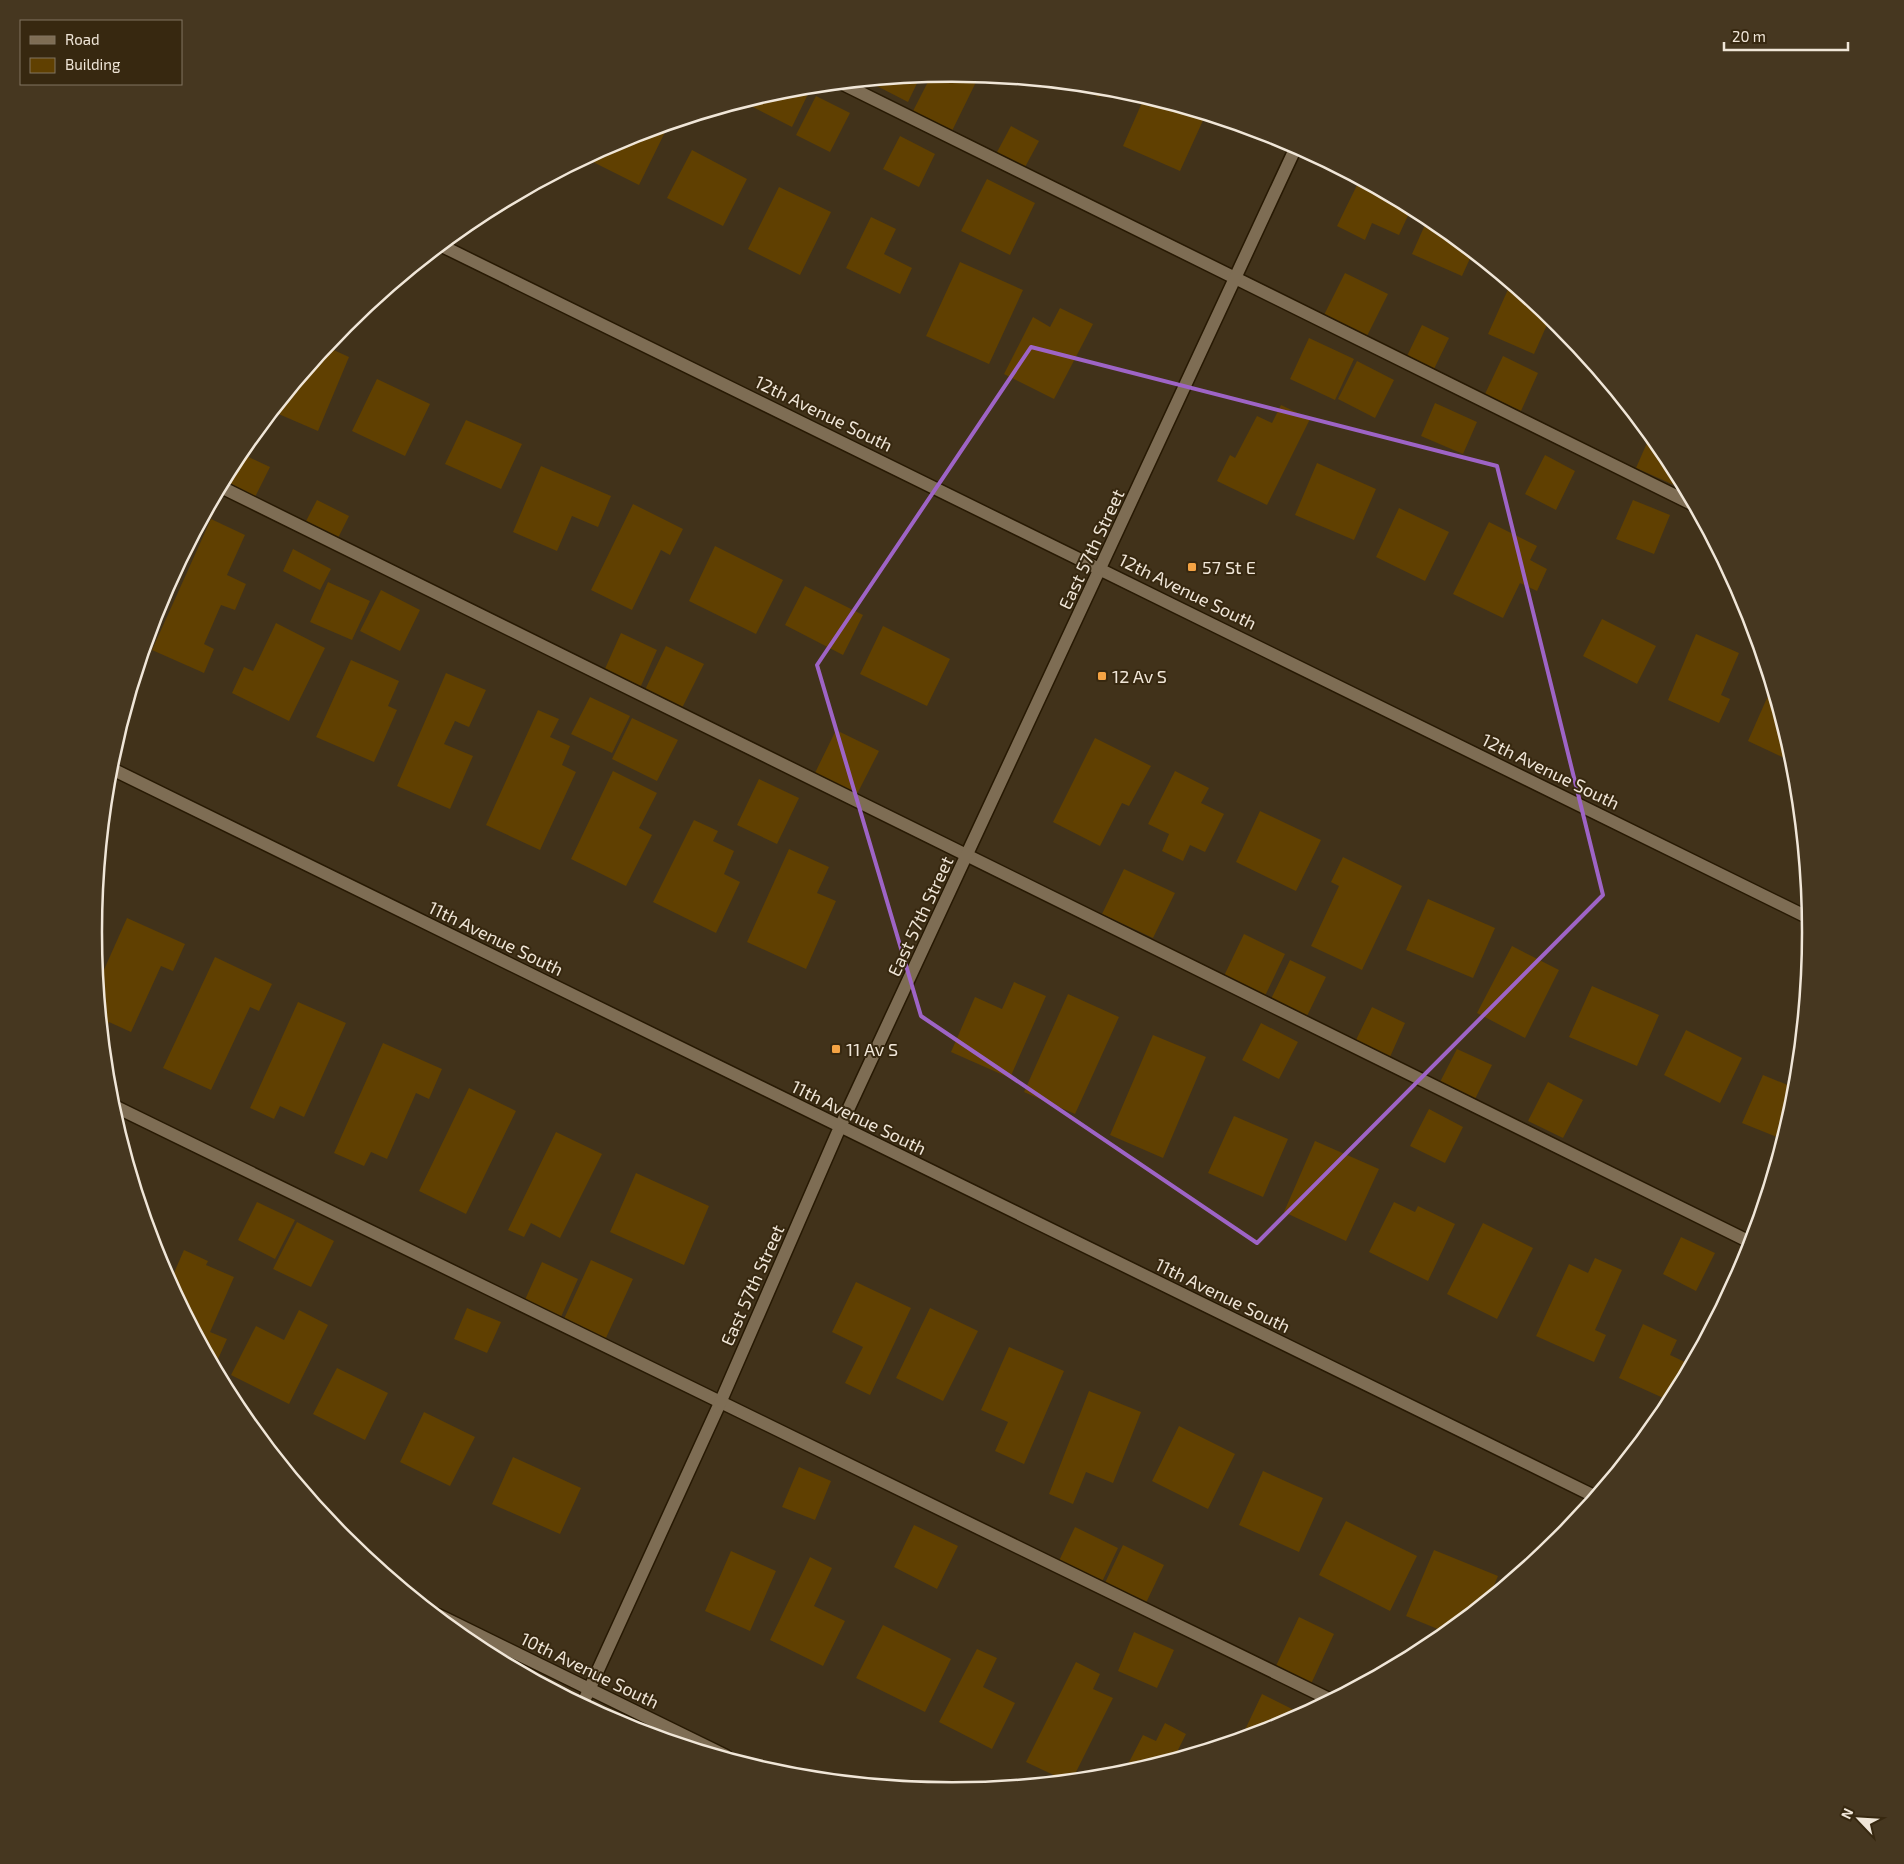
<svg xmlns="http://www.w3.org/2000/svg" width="1904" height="1864" font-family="'Exo 2',sans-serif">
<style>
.building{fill:#604001}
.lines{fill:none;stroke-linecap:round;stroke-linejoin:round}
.lane-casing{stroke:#271903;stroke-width:15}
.street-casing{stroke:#271903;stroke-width:15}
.lane{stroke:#7e6d54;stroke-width:12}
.street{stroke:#7e6d54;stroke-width:12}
.marked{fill:none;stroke:#9e64c6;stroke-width:4;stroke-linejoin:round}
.poi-dot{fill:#f4a344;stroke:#372810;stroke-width:2}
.labels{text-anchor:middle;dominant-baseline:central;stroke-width:4;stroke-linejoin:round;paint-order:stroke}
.street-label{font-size:18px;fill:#f0e6d8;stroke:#372810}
.poi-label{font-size:18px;fill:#f0e6d8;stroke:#372810;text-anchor:start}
.rim{fill:none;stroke:#f0e6d8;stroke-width:2.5}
</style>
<rect width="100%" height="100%" fill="#41321a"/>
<path class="building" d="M952,74L966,75L977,80L952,131L913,111L931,76Z
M920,77L908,102L873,84L874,81Z
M1077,86L1103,89L1099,97Z
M798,89L808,94L792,127L751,106L754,99L785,90Z
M816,96L850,113L830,152L796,135Z
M1144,98L1205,116L1180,171L1123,146Z
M668,126L639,185L591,161L594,155L624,139Z
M1011,126L1039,141L1024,169L996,154Z
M900,136L935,154L919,187L883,169Z
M692,150L747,179L723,226L667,198Z
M987,179L1035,203L1010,255L961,231Z
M1359,181L1411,209L1399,235L1372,223L1365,240L1337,226Z
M779,187L831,212L800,275L748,249Z
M871,217L896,229L884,254L912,268L900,294L846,268Z
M1428,218L1472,254L1462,276L1412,254Z
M960,262L1023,290L989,364L926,336Z
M1345,273L1388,294L1367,336L1324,315Z
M1510,285L1550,318L1534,354L1488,334Z
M1060,308L1093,324L1054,399L1004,374L1033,317L1050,327Z
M1422,325L1449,338L1434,369L1407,356Z
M1309,338L1354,359L1335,400L1290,379Z
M327,347L349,357L318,431L274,412Z
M1503,356L1538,373L1521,411L1485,394Z
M1357,361L1394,380L1375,418L1338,399Z
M377,379L430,404L405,456L352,431Z
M1435,403L1477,422L1463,454L1421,436Z
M1281,405L1310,419L1267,505L1217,481L1230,455L1235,458L1257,416L1272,423Z
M466,420L522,444L501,489L445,464Z
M1650,436L1666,455L1678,478L1674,485L1636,468Z
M240,453L270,467L254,499L223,484Z
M1545,455L1575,471L1556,510L1525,494Z
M1317,463L1376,489L1354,540L1295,515Z
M541,466L611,496L598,527L572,516L557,551L513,532Z
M317,500L349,516L336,542L304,525Z
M1633,500L1670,515L1654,554L1616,539Z
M633,504L683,529L670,555L661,550L632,610L591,590Z
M1399,508L1449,532L1425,581L1376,557Z
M211,519L245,535L227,575L246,584L235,610L221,605L204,644L214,649L204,673L152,650Z
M1489,522L1537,546L1530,560L1547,569L1537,591L1520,583L1503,618L1453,594Z
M715,546L783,580L756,634L689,601Z
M293,549L331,569L320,590L283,571Z
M328,582L370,601L352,640L310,622Z
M805,586L863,615L843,655L785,625Z
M381,590L420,610L400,651L360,631Z
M1602,619L1656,646L1637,684L1583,656Z
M276,623L325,648L289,721L232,693L244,667L253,671Z
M883,626L950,659L927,706L860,674Z
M621,633L657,650L640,688L604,671Z
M1696,634L1739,653L1721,695L1730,699L1719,723L1668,700Z
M666,646L704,664L681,710L644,692Z
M351,660L399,681L388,706L397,710L374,762L316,737Z
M446,673L486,690L469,727L455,721L444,744L473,756L450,809L397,786Z
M1771,689L1792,758L1791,761L1748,741Z
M590,697L630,716L612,753L571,734Z
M538,710L559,719L550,737L570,746L562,765L576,772L540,850L486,825Z
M632,718L678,740L657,781L612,759Z
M836,730L879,751L856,796L814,775Z
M1095,738L1151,766L1129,806L1122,803L1100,846L1053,822Z
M613,771L657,793L639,828L652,835L626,886L571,859Z
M1175,771L1209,788L1201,803L1224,814L1205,852L1190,845L1183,861L1162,851L1169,834L1148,824Z
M759,779L799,798L777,844L737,825Z
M1260,811L1321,840L1296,891L1236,862Z
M694,820L718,831L713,841L734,851L724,874L740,882L716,933L653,902Z
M789,849L829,867L817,893L836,901L806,969L747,942Z
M1343,857L1402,886L1362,970L1311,946L1339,886L1331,882Z
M1124,869L1175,893L1153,938L1102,914Z
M1428,899L1495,928L1473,978L1406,950Z
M127,918L185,944L173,971L161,966L131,1032L109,1022L104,1033L99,981Z
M1244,934L1285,954L1264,998L1223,978Z
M1512,946L1559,970L1525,1038L1477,1013Z
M215,957L272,984L259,1011L250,1007L211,1090L163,1068Z
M1290,960L1326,977L1307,1016L1271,999Z
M1014,982L1046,996L1010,1078L951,1052L975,997L1002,1009Z
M1592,986L1659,1015L1637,1066L1569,1037Z
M1068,994L1119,1017L1075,1114L1024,1092Z
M298,1002L346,1023L304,1117L280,1106L274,1119L250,1108Z
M1372,1007L1405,1023L1390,1057L1356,1040Z
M1261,1023L1298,1042L1279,1079L1242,1060Z
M1686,1030L1742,1058L1720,1103L1664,1075Z
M1153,1035L1206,1057L1163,1158L1110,1135Z
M383,1043L442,1069L429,1099L416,1093L387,1159L371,1152L364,1166L334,1153Z
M1457,1049L1492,1065L1475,1099L1440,1082Z
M1763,1075L1795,1088L1794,1100L1782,1139L1742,1123Z
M1548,1082L1583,1100L1563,1138L1528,1121Z
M469,1088L516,1111L466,1214L419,1191Z
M1429,1109L1463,1127L1445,1163L1410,1146Z
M1234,1116L1288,1139L1263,1197L1208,1173Z
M556,1132L602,1154L560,1238L531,1223L524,1237L508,1230Z
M1315,1141L1379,1169L1346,1241L1284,1212Z
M636,1173L709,1206L684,1265L610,1232Z
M257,1202L295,1220L275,1259L238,1240Z
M1394,1202L1415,1212L1418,1206L1455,1224L1428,1281L1369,1252Z
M297,1222L334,1241L311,1287L273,1269Z
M1483,1223L1533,1248L1497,1319L1447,1294Z
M1681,1237L1715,1253L1696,1291L1663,1274Z
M184,1250L208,1261L206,1265L234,1277L210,1332L227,1339L218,1359L210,1356L170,1282Z
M1595,1258L1622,1270L1595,1330L1606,1335L1594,1362L1536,1336L1569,1264L1588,1273Z
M591,1260L633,1279L605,1340L563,1321Z
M542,1262L578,1279L560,1319L524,1302Z
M856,1282L911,1308L870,1395L845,1383L863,1347L832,1332Z
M467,1308L501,1322L487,1353L454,1339Z
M930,1308L978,1331L943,1401L896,1378Z
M299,1310L328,1325L289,1404L231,1375L256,1326L284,1340Z
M1643,1324L1677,1340L1670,1355L1689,1364L1670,1401L1619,1378Z
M1009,1347L1064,1371L1024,1464L995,1451L1008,1422L981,1410Z
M337,1368L388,1393L365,1440L313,1414Z
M1089,1391L1141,1412L1113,1483L1086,1472L1073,1504L1049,1494Z
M424,1412L475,1437L450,1486L400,1462Z
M1179,1426L1235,1454L1208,1509L1152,1481Z
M513,1457L581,1488L560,1534L492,1504Z
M799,1467L831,1481L815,1520L782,1507Z
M1263,1471L1323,1498L1299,1552L1239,1525Z
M1346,1521L1417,1556L1390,1611L1319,1575Z
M914,1525L958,1546L937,1589L894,1567Z
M1075,1527L1118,1548L1101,1584L1058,1563Z
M1123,1545L1164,1565L1145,1605L1104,1585Z
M1434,1550L1498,1576L1490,1595L1445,1632L1406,1616Z
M731,1551L776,1571L750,1631L705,1611Z
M810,1557L832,1568L814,1606L845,1621L823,1666L770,1640Z
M1299,1617L1334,1634L1311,1684L1275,1668Z
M883,1625L951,1659L925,1712L856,1678Z
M1134,1632L1174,1650L1157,1688L1118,1671Z
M977,1649L997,1658L983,1687L1015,1703L992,1749L939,1722Z
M1076,1662L1100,1674L1093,1689L1113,1698L1073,1778L1062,1779L1026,1762Z
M1262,1694L1300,1713L1280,1725L1245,1736L1243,1734Z
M1165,1723L1186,1734L1177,1752L1183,1755L1124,1772L1143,1735L1156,1741Z"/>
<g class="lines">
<defs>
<path id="lane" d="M843,84L1692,504
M221,487L1750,1242
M112,1105L1329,1699"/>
<path id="street" d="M442,246L1809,918
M110,768L1594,1496
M438,1615L726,1756
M583,1703L720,1403L840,1127L1296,147"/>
</defs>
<use href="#lane" class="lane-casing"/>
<use href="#street" class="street-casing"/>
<use href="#lane" class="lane"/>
<use href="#street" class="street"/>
</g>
<path class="marked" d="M1031,347L1497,466L1603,895L1257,1243L921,1016L817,665Z"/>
<g class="poi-dot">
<rect x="1187" y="562" width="10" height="10" rx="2.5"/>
<rect x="1097" y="671" width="10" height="10" rx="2.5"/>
<rect x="831" y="1044" width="10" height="10" rx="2.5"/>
</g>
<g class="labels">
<g class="street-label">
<text transform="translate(824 413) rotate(26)">12th Avenue South</text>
<text transform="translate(1091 549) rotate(-65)">East 57th Street</text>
<text transform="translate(1188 591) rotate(26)">12th Avenue South</text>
<text transform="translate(1551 771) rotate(26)">12th Avenue South</text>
<text transform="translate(920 916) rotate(-65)">East 57th Street</text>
<text transform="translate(496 938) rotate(26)">11th Avenue South</text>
<text transform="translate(859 1117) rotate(26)">11th Avenue South</text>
<text transform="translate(752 1285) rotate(-66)">East 57th Street</text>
<text transform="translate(1223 1295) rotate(26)">11th Avenue South</text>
<text transform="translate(590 1670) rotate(26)">10th Avenue South</text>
</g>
<g class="poi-label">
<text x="1202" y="567">57 St E</text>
<text x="1112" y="676">12 Av S</text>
<text x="846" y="1049">11 Av S</text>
</g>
</g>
<path d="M0 0H1904V1864H0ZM102 932a850 850 0 1 1 1700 0a850 850 0 1 1-1700 0Z" fill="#463720" fill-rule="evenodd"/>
<path class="rim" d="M102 932a850 850 0 1 1 1700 0a850 850 0 1 1-1700 0Z"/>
<rect x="20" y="20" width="162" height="65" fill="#372810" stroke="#817460"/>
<rect x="30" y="36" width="25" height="8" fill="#7e6d54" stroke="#817460"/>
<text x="65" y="45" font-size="15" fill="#f0e6d8">Road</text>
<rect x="30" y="58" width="25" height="15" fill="#604001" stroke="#817460"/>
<text x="65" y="70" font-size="15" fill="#f0e6d8">Building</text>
<g transform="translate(1859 1819) rotate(295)" stroke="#372810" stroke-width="4" paint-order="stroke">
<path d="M0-4L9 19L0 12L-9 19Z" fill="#f0e6d8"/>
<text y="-8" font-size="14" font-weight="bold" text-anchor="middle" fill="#f0e6d8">N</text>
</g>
<path d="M1724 42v8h124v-8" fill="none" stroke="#f0e6d8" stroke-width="2.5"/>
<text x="1732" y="42" font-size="15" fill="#f0e6d8" stroke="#372810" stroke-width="4" paint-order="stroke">20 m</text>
</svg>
